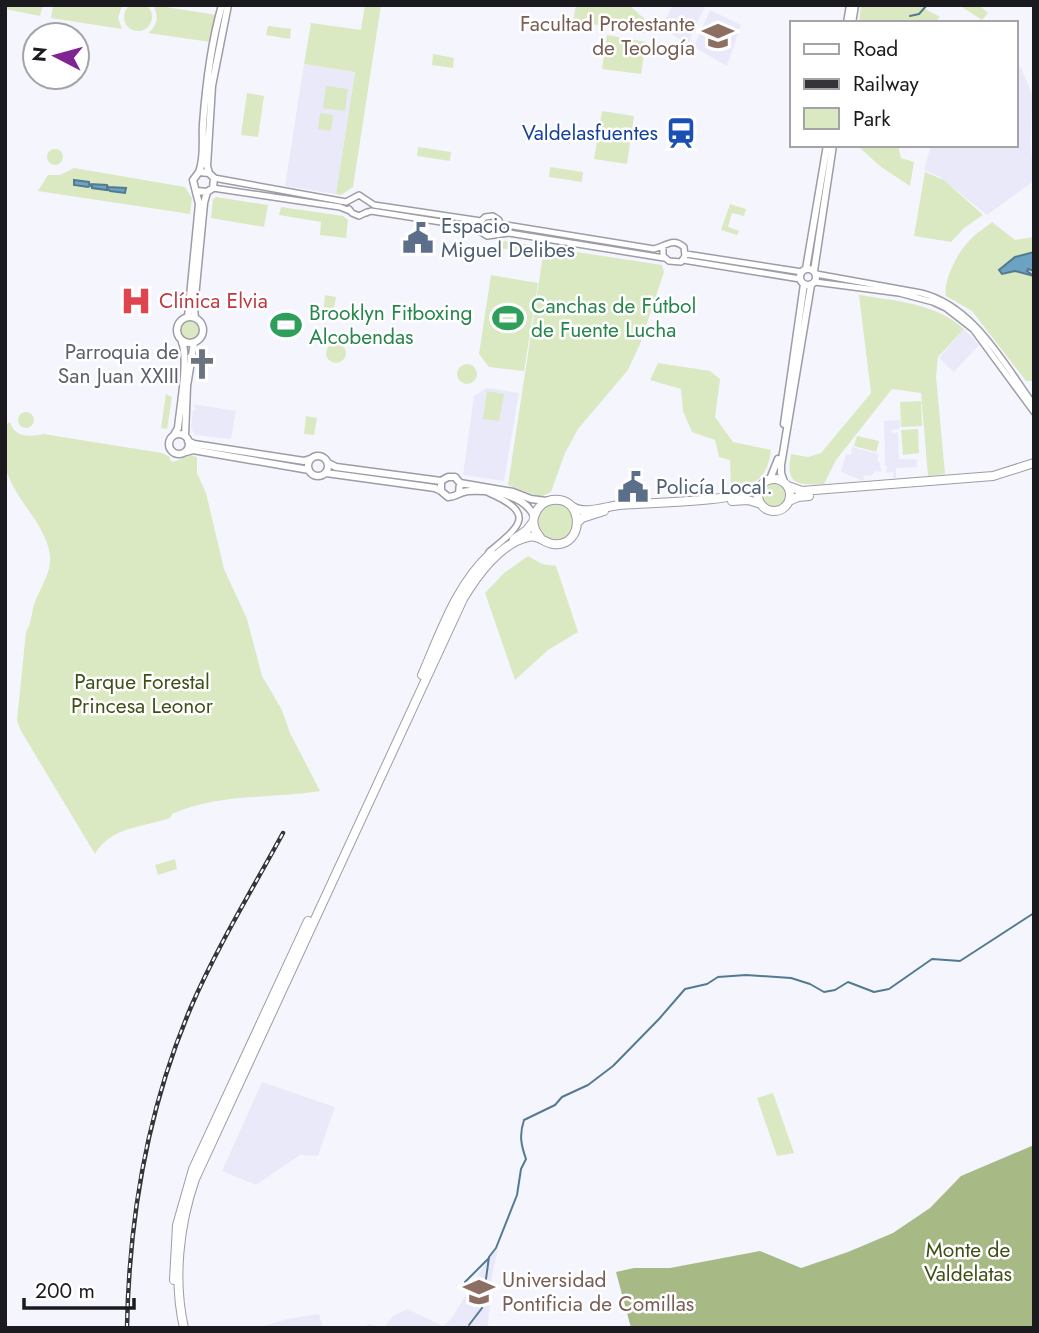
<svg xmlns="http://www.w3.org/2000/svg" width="1039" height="1333" font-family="Jost,sans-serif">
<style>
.built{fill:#eae9f9}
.green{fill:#dae9c1}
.forest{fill:#a7b985}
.water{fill:#6ca3c2;stroke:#547a91;stroke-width:2}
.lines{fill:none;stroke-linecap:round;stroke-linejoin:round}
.stream{stroke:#547a91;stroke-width:2}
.tertiary-casing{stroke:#9d9ca7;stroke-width:8}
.secondary-casing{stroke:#9d9ca7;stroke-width:9}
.trunk-casing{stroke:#9d9ca7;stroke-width:10}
.tertiary{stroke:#fff;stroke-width:5}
.secondary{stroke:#fff;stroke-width:6}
.trunk{stroke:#fff;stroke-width:8}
.rail-casing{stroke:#353439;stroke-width:4.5}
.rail{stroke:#fff;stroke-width:2;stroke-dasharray:5;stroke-linecap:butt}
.labels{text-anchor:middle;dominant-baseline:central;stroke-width:5;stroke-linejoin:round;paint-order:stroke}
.education-label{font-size:21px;fill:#785e54;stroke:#fff;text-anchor:end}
.transit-label{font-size:21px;fill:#164399;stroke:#fff;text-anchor:end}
.service-label{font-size:21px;fill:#4e5e75;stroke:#fff;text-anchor:start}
.health-label{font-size:21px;fill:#be3a42;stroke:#fff;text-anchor:start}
.leisure-label{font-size:21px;fill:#27864d;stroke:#fff;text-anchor:start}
.worship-label{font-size:21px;fill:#5b616d;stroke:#fff;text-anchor:end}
.park-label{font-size:21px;fill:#3f4f16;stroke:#fff}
</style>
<rect width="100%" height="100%" fill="#f5f5fe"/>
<path class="built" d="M673,5H706L693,31L689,45L661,27Z
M710,10L741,25L727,66L694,47Z
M304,64L355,72L336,194L285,186Z
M1016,65L1021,68L1033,96L1030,141L1034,181L987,215L940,177L924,170L931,145H1016Z
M964,329L979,345L954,372L939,358Z
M487,388L519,393L504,481L463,475L474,396Z
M193,404L236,411L231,439L195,435L191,428L193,410H196Z
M900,420V429L892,430V433L898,432L899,459H913L917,460V467L896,468V478H893V472L886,473L887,465H885L884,421Z
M852,447L878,454V462L880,463L881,472L876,471L871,476L865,475L863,481L844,473L841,471L846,454L851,455Z
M262,1082L335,1107L318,1156L300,1155L256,1185L222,1171Z
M498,1249L492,1276L488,1326L478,1328H365L368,1324L384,1327L393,1316L407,1309L443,1326L451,1319L488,1259Z
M319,1314L323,1328H257L287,1319Z"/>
<path class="green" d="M124 17a14 14 0 1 1 28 0a14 14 0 1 1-28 0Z
M5,5H43L40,16L5,9Z
M53,5H122L118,18L122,29L51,18Z
M153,5L217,15L211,42L148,33C158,25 159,16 153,5Z
M365,5H381L353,187L341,195L336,194L355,72L304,64L311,23L361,30Z
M576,5H629L649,23L647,33L573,21Z
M861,5H918L940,17L935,23H859Z
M959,5H979L988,13L982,20Z
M268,26L291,29L290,39L266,35Z
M607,35L646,42L641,74L602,69Z
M433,54L454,58L453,68L432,65Z
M326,86L348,89L345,111L323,108Z
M247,93L264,96L258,137L241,135Z
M602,111L634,116L627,164L594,159Z
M320,113L333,115L331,131L318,129Z
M850,145H898L901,158L914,162L910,186L881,167L860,148Z
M418,147L451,152L450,161L417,156Z
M47 157a8 8 0 1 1 16 0a8 8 0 1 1-16 0Z
M550,167L583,172L582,182L549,177Z
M74,168L185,187L192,198L190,214L38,191L48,175H60Z
M925,172L944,180L983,215L964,228L951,242L914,236Z
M216,197L268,205L264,227L211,218L213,199Z
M730,204L746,209L744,216L732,213L728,227L739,231L737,235L721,230Z
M281,207L343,216L348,220L346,238L320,235L321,222L279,215Z
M992,222L1015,240L1034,237L1032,381H1026L972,311L946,296C942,282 959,250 970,240C976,233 985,228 992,222Z
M504,241L662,265L664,272L640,344L628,370L578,429L565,453L551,492L540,497L508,485L543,255L499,248L500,243Z
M491,275L538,283L524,371L489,367L479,354Z
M325,295L336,297L333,314L323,313Z
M859,295C896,301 935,303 964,329L938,357L936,376L945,474L928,476L921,393L892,389L836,460L824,484C797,485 785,485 791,454L808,457L821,453L871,393Z
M180 330a10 10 0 1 1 20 0a10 10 0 1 1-20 0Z
M326 353a10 10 0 1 1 20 0a10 10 0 1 1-20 0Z
M658,363L710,371L720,379L715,417L733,442L771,450C768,475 758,486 731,489L730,460L719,457L715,440L692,432L683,411L681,389L650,380Z
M457 374a10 10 0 1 1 20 0a10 10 0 1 1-20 0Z
M487,391L504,394L499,421L483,419Z
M166,394L172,397L167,429L161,428Z
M921,401L922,426L901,427L900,402Z
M18 420a8 8 0 1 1 16 0a8 8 0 1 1-16 0Z
M306,416L317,418L314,435L304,434Z
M10,422C15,438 29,437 43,434L162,453L170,457L169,459L173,462L191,455L197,457V473L206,493L224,569L247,619L262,676L282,710L290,733L320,791C270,799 219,793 172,814L170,818C144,827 110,827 95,854L21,731L17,720L26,632C32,622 31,613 35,602C40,588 52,571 50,556C46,521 10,497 5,463C3,451 5,437 5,425Z
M918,429L919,453L903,455L901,430Z
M857,436L879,441L876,452L854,446Z
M761 495a13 13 0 1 1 26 0a13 13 0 1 1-26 0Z
M537 522a19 19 0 1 1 38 0a19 19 0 1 1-38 0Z
M528,556L542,564L556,566L578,632L548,650L515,680L485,593L504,573Z
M175,859L177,869L158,875L155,865Z
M773,1093L794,1153L777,1156L757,1098Z"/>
<path class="forest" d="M1034,1145V1328H631L616,1272L634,1268H670L760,1251L801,1268L848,1252L893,1233L930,1208L961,1176Z"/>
<path class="water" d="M74,180L89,182V184L107,185L108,187L126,188L125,193L110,191L107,188V190L92,188V185L88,187L74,185Z
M1034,252V271L1028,269L1027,271L1034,276L1015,271L1002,274L999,270L1015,257Z"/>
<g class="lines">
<path class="stream" d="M910,16L919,14L927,5
M465,1282L489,1258
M469,1325L482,1308L489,1257L496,1248L517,1195L521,1169L526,1159C521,1145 519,1135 524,1120L555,1105L562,1097L588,1085L613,1066L659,1019L685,989L707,984L718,977L746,975L791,978L810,984L824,992L835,990L848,982L874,992L889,989L932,959L960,961L1034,913"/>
<defs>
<path id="tertiary" d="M214,178L346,202L359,195L374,205L481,221
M213,188L340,207L350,211
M349,209L352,213L359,216L367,212
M366,213L371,211L473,227L481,232
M481,221V232L487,236L509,233L664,258
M481,221L485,217L493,216L499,220L500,227
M500,224L654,249C666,246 673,237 684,247L685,256L681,262L669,261L663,256V247
M686,254L802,272
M683,260L800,279
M816,274L921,293C974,306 1004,364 1034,405
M815,282L899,293L933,302L946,308L973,329L1034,412
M489,493C538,514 519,527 489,552"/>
<path id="secondary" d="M847,23L850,5
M852,23L855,5
M199,172C205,158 202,139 203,124C206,84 211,43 222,5
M209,173L207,166L212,86L228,5
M800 277a8 8 0 1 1 16 0a8 8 0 1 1-16 0Z
M806,269L827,145
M814,271L833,145
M177 330a13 13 0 1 1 26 0a13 13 0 1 1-26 0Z
M188,317L199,204L193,180L199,172L209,173L214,178L213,188L207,192L197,191
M195,318L194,308L204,203L207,192
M784,424L804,284
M169 444a10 10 0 1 1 20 0a10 10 0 1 1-20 0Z
M174,435L178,428C180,407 189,359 182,342
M185,436L187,386L194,343
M188,441L194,444L304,461L310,459
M186,452L193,450L309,470
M308 466a10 10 0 1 1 20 0a10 10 0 1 1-20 0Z
M328,463L336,467L441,481
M326,473L435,488L441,491
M770,479L778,459
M784,482L781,473V465L811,285
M460,483L513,492L531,499L546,501
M459,493L460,483L455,477H448L441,481V491L448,497C456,497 461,491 469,491C491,490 524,494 534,516"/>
<path id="trunk" d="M758 495a16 16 0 1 1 32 0a16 16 0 1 1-32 0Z
M788,486L802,491L993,476L1034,463
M732,501L748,500L761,504
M789,501L798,497L809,496
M573,507C585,515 607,506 620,505C658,502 727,503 760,488
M578,522L582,518L604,511
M514,539L527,530L533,522
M422,675C441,632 456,585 491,553
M174,1280L177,1225L193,1169L308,921
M184,1328C173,1280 179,1225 195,1179L463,599C476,577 500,543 528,537C538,534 544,543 553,544C585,548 585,495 552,500C545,501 539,506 536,512C531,521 534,530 540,537"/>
</defs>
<use href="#tertiary" class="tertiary-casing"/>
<use href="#secondary" class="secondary-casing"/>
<use href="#trunk" class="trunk-casing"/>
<use href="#tertiary" class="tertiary"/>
<use href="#secondary" class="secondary"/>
<use href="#trunk" class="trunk"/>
<defs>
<path id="rail" d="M127,1328C129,1216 147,1110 191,1007C217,947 252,890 283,833"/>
</defs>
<use href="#rail" class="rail-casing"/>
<use href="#rail" class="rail"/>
</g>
<defs>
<symbol id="university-bare" viewBox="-9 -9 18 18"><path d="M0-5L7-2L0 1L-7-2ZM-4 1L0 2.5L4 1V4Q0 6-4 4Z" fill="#8d6e63" stroke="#fff" stroke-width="2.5" paint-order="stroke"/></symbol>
<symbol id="station-bare" viewBox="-9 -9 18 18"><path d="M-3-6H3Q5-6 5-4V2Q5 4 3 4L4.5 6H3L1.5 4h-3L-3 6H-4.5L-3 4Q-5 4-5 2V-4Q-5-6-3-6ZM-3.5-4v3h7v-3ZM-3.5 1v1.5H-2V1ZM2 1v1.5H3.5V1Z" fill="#1a4fb4" stroke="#fff" stroke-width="2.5" paint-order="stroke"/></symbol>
<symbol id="civic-bare" viewBox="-9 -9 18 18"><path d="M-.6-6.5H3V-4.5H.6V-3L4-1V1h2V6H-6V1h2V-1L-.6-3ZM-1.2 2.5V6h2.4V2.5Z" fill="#5c6f8a" stroke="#fff" stroke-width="2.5" paint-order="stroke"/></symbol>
<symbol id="hospital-bare" viewBox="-9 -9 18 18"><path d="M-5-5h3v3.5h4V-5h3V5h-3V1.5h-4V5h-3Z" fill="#e0444e" stroke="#fff" stroke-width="2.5" paint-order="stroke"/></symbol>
<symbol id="stadium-bare" viewBox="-9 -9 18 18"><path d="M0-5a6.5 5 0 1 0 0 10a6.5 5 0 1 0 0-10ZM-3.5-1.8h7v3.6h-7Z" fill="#2e9e5b" stroke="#fff" stroke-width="2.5" paint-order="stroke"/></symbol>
<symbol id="church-bare" viewBox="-9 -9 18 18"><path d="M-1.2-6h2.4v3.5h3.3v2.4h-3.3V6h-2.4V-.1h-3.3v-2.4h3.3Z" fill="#6b7280" stroke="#fff" stroke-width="2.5" paint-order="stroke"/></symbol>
</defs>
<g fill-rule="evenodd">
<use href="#university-bare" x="696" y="14" width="44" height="44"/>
<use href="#station-bare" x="659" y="111" width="44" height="44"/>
<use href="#civic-bare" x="396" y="216" width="44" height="44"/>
<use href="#hospital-bare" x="114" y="279" width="44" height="44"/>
<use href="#stadium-bare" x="486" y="296" width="44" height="44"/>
<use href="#stadium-bare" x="264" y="303" width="44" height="44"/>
<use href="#church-bare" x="180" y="342" width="44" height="44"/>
<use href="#civic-bare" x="611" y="465" width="44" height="44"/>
<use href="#university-bare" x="457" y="1270" width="44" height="44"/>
</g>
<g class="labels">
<g class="education-label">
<text x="695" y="24">Facultad Protestante<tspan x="695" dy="24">de Teología</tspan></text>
<text x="502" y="1280" text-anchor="start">Universidad<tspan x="502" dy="24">Pontificia de Comillas</tspan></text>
</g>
<g class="transit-label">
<text x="658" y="133">Valdelasfuentes</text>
</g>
<g class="service-label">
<text x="441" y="226">Espacio<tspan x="441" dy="24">Miguel Delibes</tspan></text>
<text x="656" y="487">Policía Local.</text>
</g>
<g class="health-label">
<text x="159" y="301">Clínica Elvia</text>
</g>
<g class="leisure-label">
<text x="531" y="306">Canchas de Fútbol<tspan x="531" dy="24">de Fuente Lucha</tspan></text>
<text x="309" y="313">Brooklyn Fitboxing<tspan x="309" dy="24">Alcobendas</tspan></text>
</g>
<g class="worship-label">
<text x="179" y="352">Parroquia de<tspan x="179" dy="24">San Juan XXIII</tspan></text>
</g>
<g class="park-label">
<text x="142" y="682">Parque Forestal<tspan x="142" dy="24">Princesa Leonor</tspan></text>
<text x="968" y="1250">Monte de<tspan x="968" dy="24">Valdelatas</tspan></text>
</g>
</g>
<rect width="1039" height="1333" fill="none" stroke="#1b1a1e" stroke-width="14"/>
<rect x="790" y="21" width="228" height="126" fill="#ffffff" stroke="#a4a3a5" stroke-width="2"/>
<rect x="804" y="44" width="35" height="10" fill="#ffffff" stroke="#a4a3a5" stroke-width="2"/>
<text x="853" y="56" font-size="21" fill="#1b1a1e">Road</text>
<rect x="804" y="79" width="35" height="10" fill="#353439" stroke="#a4a3a5" stroke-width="2"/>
<text x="853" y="91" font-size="21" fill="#1b1a1e">Railway</text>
<rect x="804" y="108" width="35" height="21" fill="#dae9c1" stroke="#a4a3a5" stroke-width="2"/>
<text x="853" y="126" font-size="21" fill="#1b1a1e">Park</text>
<g transform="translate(56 56) rotate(276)"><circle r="33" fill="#ffffff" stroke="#a4a3a5" stroke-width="2"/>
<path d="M0-5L12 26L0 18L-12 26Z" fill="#7f2491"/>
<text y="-10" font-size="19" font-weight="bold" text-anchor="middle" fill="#1b1a1e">N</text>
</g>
<path d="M24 1298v10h110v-10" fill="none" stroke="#1b1a1e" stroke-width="3.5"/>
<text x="35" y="1298" font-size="21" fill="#1b1a1e" stroke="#ffffff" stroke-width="5" paint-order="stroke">200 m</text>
</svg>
